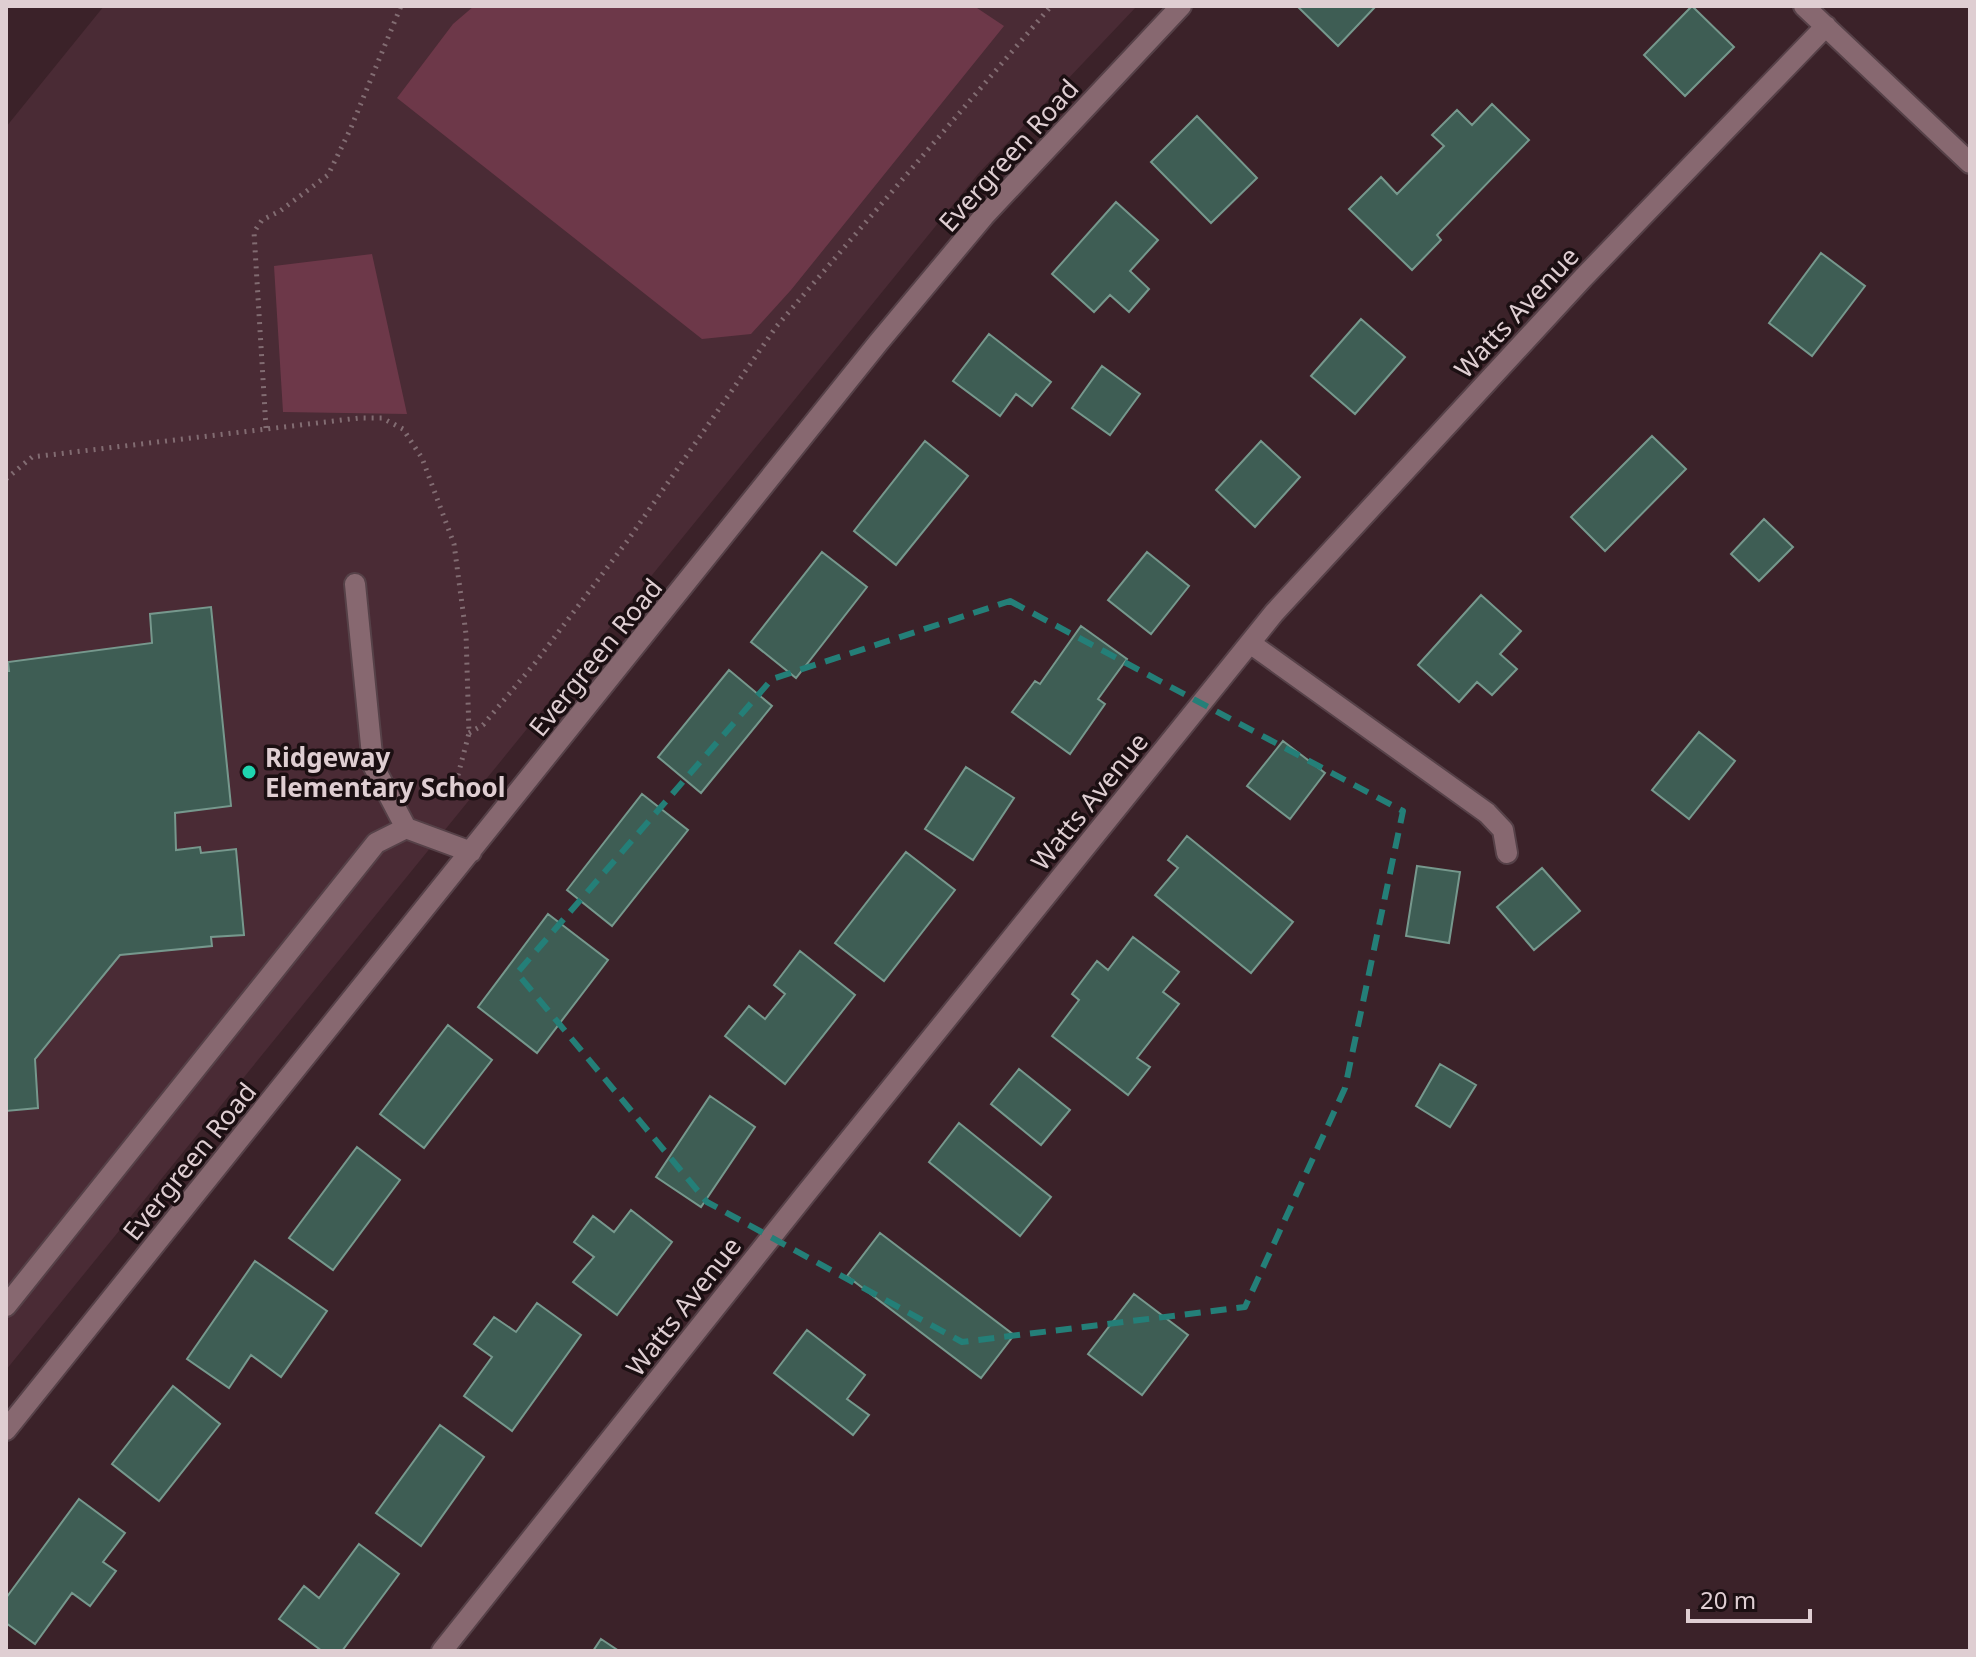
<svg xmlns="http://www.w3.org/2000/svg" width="1976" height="1657" font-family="'Noto Sans',sans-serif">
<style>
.built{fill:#4a2b35}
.green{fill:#6d3849}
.building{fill:#3e5d54;stroke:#76988d;stroke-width:2}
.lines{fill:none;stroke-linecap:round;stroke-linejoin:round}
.minor-casing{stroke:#564148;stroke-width:24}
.path{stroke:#826c72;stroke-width:5;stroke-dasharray:2 6;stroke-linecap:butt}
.minor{stroke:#876870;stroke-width:20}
.marked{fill:none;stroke:#247f78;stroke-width:6;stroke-dasharray:16 10;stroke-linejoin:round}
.poi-dot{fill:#1fd5b0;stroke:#1b0f12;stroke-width:3}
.labels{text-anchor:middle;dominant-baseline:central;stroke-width:7;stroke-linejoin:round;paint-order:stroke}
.street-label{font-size:26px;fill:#dfced2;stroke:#1b0f12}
.poi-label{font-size:26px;font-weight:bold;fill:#dfced2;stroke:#1b0f12;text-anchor:start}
</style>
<rect width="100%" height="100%" fill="#3b2229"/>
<path class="built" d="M104,6H1137L978,174L6,1370V127Z"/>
<path class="green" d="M474,6H974L1004,26L791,290L751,334L702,339L397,98L453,24Z
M372,254L407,414L283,412L274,266Z"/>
<path class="building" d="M1297,6H1376L1338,46Z
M1692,6L1734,47L1685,96L1644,55Z
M1492,104L1529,140L1437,235L1441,240L1412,270L1349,209L1381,177L1397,194L1444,146L1432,135L1457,110L1472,125Z
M1197,116L1257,178L1211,223L1151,162Z
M1116,202L1158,240L1130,271L1149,289L1129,312L1110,295L1094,312L1052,274Z
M1821,253L1865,286L1812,356L1769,323Z
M1361,319L1405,357L1355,414L1311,376Z
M989,334L1051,382L1032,406L1016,394L1000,416L953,381Z
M1102,366L1140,394L1110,435L1072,408Z
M1652,436L1686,469L1605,551L1571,517Z
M925,441L968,476L896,565L854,531Z
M1261,441L1300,477L1255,527L1216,490Z
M1764,519L1793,547L1759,581L1731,554Z
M822,552L867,587L796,678L751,642Z
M1147,552L1189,586L1151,634L1108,600Z
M1481,595L1521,631L1500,654L1517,669L1492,695L1477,682L1459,702L1418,665Z
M211,607L231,806L175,813L176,850L200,847L201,853L236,849L244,935L211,937L212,946L120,955L35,1059L38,1108L6,1111V671H9L8,662L152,643L150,614Z
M1081,626L1127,659L1098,699L1105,704L1070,754L1012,712L1035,681L1040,684Z
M729,670L772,706L701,793L658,757Z
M1699,732L1735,761L1689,819L1652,790Z
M1283,741L1325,773L1290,819L1247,786Z
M966,767L1014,798L973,860L925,829Z
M642,794L688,830L612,926L567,890Z
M1187,836L1293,922L1251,973L1155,895L1178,868L1168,860Z
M906,852L955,890L884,981L835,943Z
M1417,866L1460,872L1449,943L1406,936Z
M1542,868L1580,911L1534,950L1497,907Z
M548,914L608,960L537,1053L478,1007Z
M1133,937L1179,972L1163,992L1179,1004L1137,1058L1150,1067L1128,1095L1052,1036L1079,1000L1072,994L1097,961L1108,970Z
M800,951L855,995L785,1084L725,1036L749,1006L765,1019L785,994L774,985Z
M448,1025L492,1060L424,1148L380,1114Z
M1440,1064L1476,1085L1450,1127L1416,1106Z
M1019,1069L1070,1110L1041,1145L991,1104Z
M710,1096L755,1127L701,1207L656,1177Z
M959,1123L1051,1197L1020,1236L929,1162Z
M357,1147L400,1180L333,1270L289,1238Z
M631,1210L672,1242L617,1315L573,1282L594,1257L574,1242L593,1216L614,1232Z
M880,1233L1014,1335L981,1378L847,1276Z
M255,1261L327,1311L281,1377L251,1355L229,1388L187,1359Z
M1134,1294L1188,1335L1142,1395L1088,1354Z
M537,1303L581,1335L512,1431L464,1396L492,1357L474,1344L494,1317L516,1332Z
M807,1330L865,1375L847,1399L869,1415L853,1435L774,1373Z
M173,1386L220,1424L159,1501L112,1464Z
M440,1425L484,1457L421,1546L376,1513Z
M79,1499L125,1533L103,1562L116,1571L90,1606L72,1593L35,1644L6,1623V1598Z
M359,1544L399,1574L342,1651H322L279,1619L304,1586L319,1598Z
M601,1639L619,1651H593Z"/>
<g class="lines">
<defs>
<path id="minor" d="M1804,6L1970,163
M355,584L373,765L406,828
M1250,643L1487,813L1503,830L1507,853
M6,1306L376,843L406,828L471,852
M6,1430L878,343L984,216L1181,6
M442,1651L804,1196L1274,613L1583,278L1826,26"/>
</defs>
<use href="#minor" class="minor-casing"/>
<path class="path" d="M266,428L254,232L262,220L280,211L328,175L350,130L401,6
M6,479L32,457L359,418H382L403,429L422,458L454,544L466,634L469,733L451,802
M469,733L483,725L535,663L628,540L776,327L1051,6"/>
<use href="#minor" class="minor"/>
</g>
<path class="marked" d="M1010,601L1403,811L1345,1088L1245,1307L962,1342L707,1202L517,973L772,679Z"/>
<circle class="poi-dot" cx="249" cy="772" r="8"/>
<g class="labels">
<g class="street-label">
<text transform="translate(1008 155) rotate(-48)">Evergreen Road</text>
<text transform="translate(1516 312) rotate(-47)">Watts Avenue</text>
<text transform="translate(595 657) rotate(-51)">Evergreen Road</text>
<text transform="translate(1089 801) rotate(-51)">Watts Avenue</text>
<text transform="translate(189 1161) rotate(-51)">Evergreen Road</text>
<text transform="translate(683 1306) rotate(-52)">Watts Avenue</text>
</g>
<g class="poi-label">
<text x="265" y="757">Ridgeway<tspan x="265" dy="30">Elementary School</tspan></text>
</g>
</g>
<rect width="1976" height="1657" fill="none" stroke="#dfced2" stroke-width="16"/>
<path d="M1688 1609v12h122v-12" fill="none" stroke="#dfced2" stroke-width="4"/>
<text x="1700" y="1609" font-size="24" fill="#dfced2" stroke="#1b0f12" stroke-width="6" paint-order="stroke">20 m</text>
</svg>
